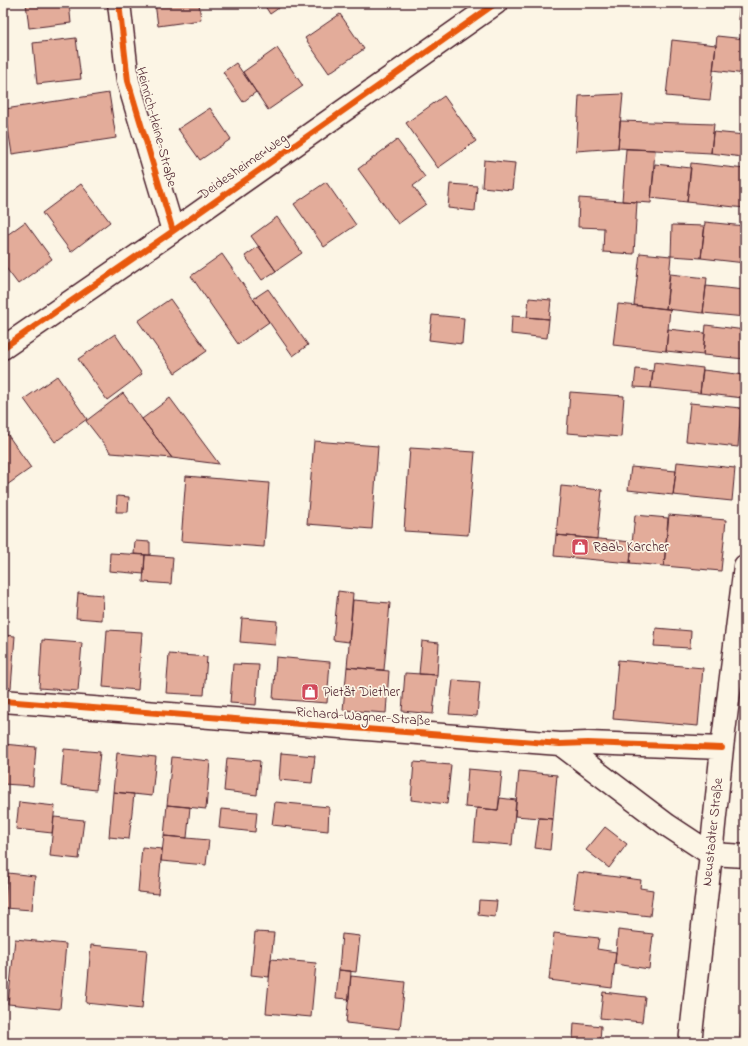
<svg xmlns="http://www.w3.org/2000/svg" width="748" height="1046" font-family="'Indie Flower',sans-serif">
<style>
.building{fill:#e3ac9a;stroke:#4a1f2b}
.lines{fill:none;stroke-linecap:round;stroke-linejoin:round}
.minor-casing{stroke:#4a1f2b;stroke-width:25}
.major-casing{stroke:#4a1f2b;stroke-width:25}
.minor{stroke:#fcf5e5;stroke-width:22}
.major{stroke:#fcf5e5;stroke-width:22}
.cycleway-casing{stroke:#fcf5e5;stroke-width:8}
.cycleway{stroke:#e8590c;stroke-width:6}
.labels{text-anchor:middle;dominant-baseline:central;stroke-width:3.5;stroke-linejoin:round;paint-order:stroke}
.street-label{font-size:14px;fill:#4a1f2b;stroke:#fcf5e5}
.poi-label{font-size:14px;fill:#4a1f2b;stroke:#fcf5e5;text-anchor:start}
</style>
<rect width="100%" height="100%" fill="#fcf5e5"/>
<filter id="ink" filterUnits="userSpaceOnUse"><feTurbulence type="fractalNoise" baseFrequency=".025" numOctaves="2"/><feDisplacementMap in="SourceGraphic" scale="8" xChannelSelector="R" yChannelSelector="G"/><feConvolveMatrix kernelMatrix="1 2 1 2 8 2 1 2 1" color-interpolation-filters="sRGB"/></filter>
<g filter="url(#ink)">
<path class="building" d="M26,3H69L71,23L29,28Z
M155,3H199L201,20L158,26Z
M263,3H286L270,14Z
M740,3H745V19H738Z
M340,14L364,49L329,73L305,38Z
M717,36L745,39V74L713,70Z
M76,38L81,79L37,84L33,43Z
M672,40L716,45L710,100L666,96Z
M277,48L303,86L268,110L243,72Z
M236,63L256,92L243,102L223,72Z
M109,93L116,138L12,154L5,109Z
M623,94L618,148L576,151L579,96Z
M444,96L476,141L438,168L406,123Z
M210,108L231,139L200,160L178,129Z
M620,121L714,124L711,153L618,148Z
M713,132L745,135L742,157L711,153Z
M745,132V157H742Z
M397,140L425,177L413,186L426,204L398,224L358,169Z
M626,149L655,150L651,203L622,201Z
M484,160L515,163L512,190L482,187Z
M691,163L745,169V208L687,202Z
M655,164L691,168L687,202L651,198Z
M326,182L356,225L324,247L294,204Z
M81,184L110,222L71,252L42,213Z
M450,184L477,186L475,211L448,208Z
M579,198L637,202L634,254L603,252L604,228L578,227Z
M277,217L302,253L276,271L251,236Z
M25,222L52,259L18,284L3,264V238Z
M705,222L745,226V263L701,258Z
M672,225L705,226L701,258L671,256Z
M259,246L276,271L262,280L245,256Z
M640,253L671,256L666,309L634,305Z
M222,254L269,322L238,344L191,276Z
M670,274L707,278L703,313L666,309Z
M706,286L745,290V317L703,313Z
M268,289L308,345L293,356L253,299Z
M529,298L551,300L549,319L527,317Z
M170,299L207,351L175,373L138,321Z
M618,304L670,309L666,351L613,345Z
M432,315L464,318L462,344L429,340Z
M512,316L549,319L547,338L511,334Z
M706,325L745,330V359L703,355Z
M668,329L705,333L703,355L666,351Z
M115,334L142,374L107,400L78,359Z
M654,362L703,368L700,393L651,388Z
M636,369L653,371L651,388L634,387Z
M703,370L745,375L743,398L700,393Z
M57,376L87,419L55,442L24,399Z
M570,392L624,396L621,437L567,433Z
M123,393L142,419L172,458L111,453L86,421Z
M170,398L219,464L172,458L142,419Z
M690,403L741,408L738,447L686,441Z
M3,428L31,468L7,485L3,478Z
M314,441L378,446L372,529L307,524Z
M410,448L475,452L468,535L404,531Z
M677,462L735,468L732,501L673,495Z
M631,467L676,471L673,495L628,490Z
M186,476L269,483L264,547L181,541Z
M561,486L602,490L597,539L556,535Z
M117,496L129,497L128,512H116Z
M635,515L668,518L664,566L630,563Z
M669,515L726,520L721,571L664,566Z
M556,535L632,542L630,563L554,556Z
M135,541L150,542V555L134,554Z
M110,553L145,555L144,574L109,571Z
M145,555L173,557L171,584L143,582Z
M338,591L353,593L349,642L333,640Z
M78,593L103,595L102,620L76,618Z
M353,600L390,603L384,670L347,667Z
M242,618L277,621L275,645L240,642Z
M656,628L691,631L690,648L654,646Z
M107,630L142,632L138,690L103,687Z
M3,635L15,636L11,688L3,687Z
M42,640L82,643L78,691L39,688Z
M422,641L439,643L437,675L419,674Z
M169,654L207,657L204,695L166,693Z
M276,657L330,662L327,703L273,699Z
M618,660L703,668L698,726L613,719Z
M233,664L259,665L256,705L230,703Z
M347,667L389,671L386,713L343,710Z
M405,673L437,675L433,714L402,711Z
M453,680L480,682L477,716L449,714Z
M3,744L36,747L33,786L3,784Z
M64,749L100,752L96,790L61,786Z
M117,753L156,757L152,796L113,792Z
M281,753L315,756L312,783L279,780Z
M172,757L210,761L206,809L167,805Z
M227,758L260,761L257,795L224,791Z
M414,762L451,765L447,804L411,800Z
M468,769L502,772L498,810L465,807Z
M519,771L557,775L553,819L515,816Z
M113,792L134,794L129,839L109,837Z
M500,798L516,800L512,845L474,842L477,808L498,810Z
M19,802L55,806L52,833L16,829Z
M275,802L329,807L328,831L272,825Z
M167,805L190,807L187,838L164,836Z
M221,809L257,812L255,832L219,828Z
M54,817L84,820L79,859L50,856Z
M539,818L553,819L550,850L535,848Z
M605,827L627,844L609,868L586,850Z
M164,836L209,840L206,865L161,861Z
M142,847L162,849L158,894L138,892Z
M578,872L641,880L640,888L653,890L650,916L573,908Z
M8,873L35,876L32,910L4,908Z
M479,900L497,901L495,917L478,915Z
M618,930L653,934L649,969L615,964Z
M255,932L274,933L269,977L251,975Z
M554,933L599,938L597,949L616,952L612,988L549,980Z
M342,934L360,936L356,972L339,970Z
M15,939L66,944L60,1009L8,1004Z
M91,945L147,950L142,1009L86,1003Z
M271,959L316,963L311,1017L266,1013Z
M339,970L351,971L349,999L336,998Z
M351,976L405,982L400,1029L346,1023Z
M603,992L645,997L642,1022L600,1018Z
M744,999H745V1038L740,1037Z
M574,1023L601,1026L600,1043L573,1040Z
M573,1040L600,1043H602H572Z"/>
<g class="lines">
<defs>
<path id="minor" d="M119,3L128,81L173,231
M3,348L173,231L496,3
M3,701L560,744L588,743L722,748
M560,744L667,825L711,854L722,748L745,566"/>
<path id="major" d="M690,1043L711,854L745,856"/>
</defs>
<use href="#minor" class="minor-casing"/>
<use href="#major" class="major-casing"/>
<use href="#minor" class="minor"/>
<use href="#major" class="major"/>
<defs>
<path id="cycleway" d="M119,3L128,81L173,231
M3,348L173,231L496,3
M3,701L560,744L588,743L722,748"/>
</defs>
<use href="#cycleway" class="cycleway-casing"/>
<use href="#cycleway" class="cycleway"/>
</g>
</g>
<defs>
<symbol id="shop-square" viewBox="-11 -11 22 22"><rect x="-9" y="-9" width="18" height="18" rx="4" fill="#d1495b" stroke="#fcf5e5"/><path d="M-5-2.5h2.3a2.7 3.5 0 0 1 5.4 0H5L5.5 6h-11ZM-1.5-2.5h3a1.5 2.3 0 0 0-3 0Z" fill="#fff"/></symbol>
</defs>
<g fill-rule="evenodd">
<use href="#shop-square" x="570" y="537" width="20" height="20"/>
<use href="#shop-square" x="300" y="682" width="20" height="20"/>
</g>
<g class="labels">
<g class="street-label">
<text transform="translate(156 127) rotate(75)">Heinrich-Heine-Straße</text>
<text transform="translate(243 167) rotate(-35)">Deidesheimer Weg</text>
<text transform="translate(363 717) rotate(4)">Richard-Wagner-Straße</text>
<text transform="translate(713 832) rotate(-84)">Neustadter Straße</text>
</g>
<g class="poi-label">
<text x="593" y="547">Raab Karcher</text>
<text x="323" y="692">Pietät Diether</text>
</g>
</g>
<rect width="748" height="1046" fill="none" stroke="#fcf5e5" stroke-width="16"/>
<rect x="8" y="8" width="732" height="1030" fill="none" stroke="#4a1f2b" stroke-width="1.5" filter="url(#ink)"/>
</svg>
